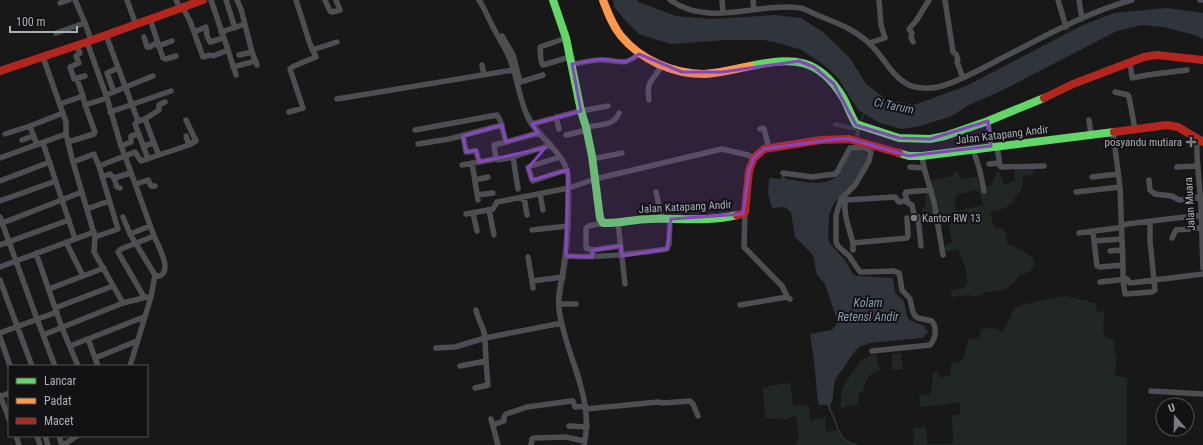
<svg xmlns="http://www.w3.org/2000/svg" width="1203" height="445" font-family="'Roboto Condensed',sans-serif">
<rect width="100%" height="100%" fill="#181818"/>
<path fill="#212722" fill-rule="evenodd" d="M1033 169 1035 170 1032 175 1023 177 1022 189 1014 198 1013 202 1010 205 1003 209 990 212 993 224 996 229 1002 228 1005 231 1007 243C1015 248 1041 256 1033 268 1029 273 1025 274 1019 275 1013 289 1002 291 988 292 984 293 980 296 976 296 970 297 976 296 970 295 964 295 957 297 951 297V290C955 289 960 289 964 287 973 281 961 257 958 249L945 252V245L952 243 949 226 947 225 940 224 937 213 924 217 922 214V208L926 205 925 193 933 191 930 180 953 176 954 171H959V177L966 179 977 176 980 188 993 184V179L996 177V172H999L1003 183 1007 184 1015 179 1014 170ZM976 190 980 194 983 205 957 211 955 205 956 195Z
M1065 296 1096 303 1097 312 1104 311 1103 331 1106 338 1115 339 1114 348 1117 358 1115 376 1127 378V445H913L914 439 913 428 926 427 927 444H948L953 443 952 416 960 414V403L920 407 919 396 931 394 933 372 938 371 939 378 951 375V364L960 362 964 357 968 340 979 338 981 329 995 328 1003 332 1015 307 1051 298Z
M901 353 903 369 892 370V354Z
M876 354 880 371C869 373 865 380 863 391L859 394 858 403 855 406 848 405 841 409V392L847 380 861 360 870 355Z
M790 383 793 406 809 405 810 421H814V419L825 417 826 432 837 430 843 440 854 445H796L799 438 797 423 795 416 786 419 765 418 763 388 770 386Z"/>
<path fill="#2f353b" d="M613 0H637L638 2 676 16 712 19 775 15 801 18 823 32 850 58 866 84 886 99 914 105 966 86 1083 25 1114 13 1167 8 1203 13V39L1195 35 1163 27 1142 25 1117 31 1003 90 967 106 952 116 920 126 902 129 880 123 858 110 838 78 825 66 802 50 782 44 764 40H726L670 44 639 34 624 19 614 7Z
M834 122 861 128 859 137 855 136 856 131 833 126Z
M853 150H860L867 153V159L852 184 834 203 829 215 828 237 830 244 845 260 853 274 856 276 893 278 895 293 904 301 906 313 909 320 925 326V329L928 330 927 335 924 334V337L922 338 870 343 861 346 855 351 835 380 832 402 830 404 831 410 829 411 828 405H820L818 404 814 360 810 334 832 330 836 325 837 320 825 284 817 275 813 255 795 237 791 212 784 207 774 208H772L768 193 769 179 771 178 781 179V176H785V179C799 180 825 189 836 176 842 170 846 160 851 152Z"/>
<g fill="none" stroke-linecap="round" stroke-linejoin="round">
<path stroke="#2f353b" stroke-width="1.5" d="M527 110 534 122
M860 123 864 114
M536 125 552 143
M569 248 570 231 571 194
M561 301 568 258
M576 363 582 380
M830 410C840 427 835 439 856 445
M588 413 589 427"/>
<path stroke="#4d4e51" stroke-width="5.5" d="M75 0 85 23 91 40
M127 0 136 25
M176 0 180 8
M211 0 228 50
M226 0 235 28
M237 0 241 9 252 52 239 55
M325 0 330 11 332 12 340 10 336 0
M479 0C485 9 488 18 493 27 499 39 507 50 511 62 518 81 520 102 529 120 540 140 565 152 568 176 569 183 568 191 568 198 568 220 567 242 564 264 562 279 557 294 559 309 565 356 595 396 584 445
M670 0C710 28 756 2 800 8 806 9 812 13 817 15 837 23 857 30 872 46 885 59 892 77 909 85 918 89 932 89 942 86 965 79 986 66 1008 55 1047 35 1090 11 1132 0
M722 0 723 13
M753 0 754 10
M945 0 953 52 956 54 958 60 957 62 963 78
M1058 0 1066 27
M1079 0 1082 19
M1200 0H1203
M60 3 69 0
M183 8 190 21 203 57 210 55 213 56 228 50 236 75
M150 19 163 58 166 59 176 56
M194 32 206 27 207 36 210 42 223 38
M221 32 245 24
M56 33 85 23
M106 35 138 121 135 124 148 159
M502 36 513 55 520 82
M144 37 147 47H150L157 42
M566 38 540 47 541 61 543 65 570 57
M87 42 107 98 121 146
M913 42 911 37 912 33 909 29 916 21 929 0
M869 43 885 38 881 25 879 0
M76 45 80 53 76 56 79 63 70 67 74 79 85 76
M158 46 172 41
M312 50 337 42
M252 52 257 65
M43 57 66 122V134L73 162 95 237 94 252 123 303
M1130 62 1132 78 1147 75 1187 70
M572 64C581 63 591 60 600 60 619 59 622 68 639 54
M482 65 484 75
M233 67 256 61
M77 79 83 96
M517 83 543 75
M114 92 107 73 118 68
M1115 92 1128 95 1129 97 1135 129
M106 95 153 76
M337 99 513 70
M649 100C646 78 653 83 661 66
M60 104 83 96 85 105 107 98
M110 112 171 91
M289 112 303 108 290 69 294 66 316 57 310 44 296 0
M556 117 559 129
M145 119 154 143
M186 120 196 141 189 145
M1089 120 1091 135
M138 121 145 119 159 110V105L165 102
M988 121 991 146
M532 124 576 112 608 106
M30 126 37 145
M586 127C597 125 615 126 619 113
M760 129 763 128 764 129 769 148
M415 130 497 115 500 120 506 142 538 133
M1113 132 1120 187 1123 265
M5 134 30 126 63 113
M566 135 587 130
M463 136 466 152 476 151 479 162
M1197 139V156L1201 207 1203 268
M22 140 33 136
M68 142 94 134 95 132 85 105
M506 142 494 145 496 159 498 160 513 157 551 145
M43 143 75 239
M418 144 449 139 502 125
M143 146 154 143 159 155 189 145 186 136
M997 146 1000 166 1001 167 1044 166
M973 149 980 171 984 191
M513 157 518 189
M560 157 528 167 532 180 533 181 566 170
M0 158 66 134
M592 159 622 153
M73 162 94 154 99 166 118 229 95 237
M472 163 478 200
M989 164 999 163
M462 165 496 159
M99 166 125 156 121 146 131 142V136L139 134
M910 167 924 168 922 156
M1177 167 1198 166
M924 168 934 202 943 255
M783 173 812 177 835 174 837 172 850 148C858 147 865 146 871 152L869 161 855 185 841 199 836 215V242L838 246 849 256 860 272 894 271 899 273 900 277 902 290 910 299 913 312 915 316 918 318 932 321C937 328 936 338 930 345L872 351
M102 177 110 174 114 178 131 173
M1092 177 1118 174
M114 178 117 187 120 188
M475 180 488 177
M1149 180 1150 190 1155 194 1172 196 1179 200 1200 197
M0 181 50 162
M136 184 148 180 151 186H155
M656 192 662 219
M1076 192 1120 187
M540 194 543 210
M477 195 493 193
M524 197 527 215
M0 201 56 181
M87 209 109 201
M489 210 494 235
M745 212 744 247 782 286 788 298 790 299
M473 213 477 231
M466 214 493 209 497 202 569 188 595 179 722 149 748 155 754 158
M0 217 37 319 55 366
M123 217 130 234 155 275 151 297 130 366
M618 223 625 284
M0 224 82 192
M532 230 568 226
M1093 232 1097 266 1100 267 1123 265V280L1125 294 1152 292 1155 290 1150 241V222
M1079 233 1117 228 1127 224 1201 215
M130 234 150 226
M154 236C158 246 176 275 155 277
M1172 238 1176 230 1202 228
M1094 241 1122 239
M66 242 83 276
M853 243C850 231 842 211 846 200L895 197 899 202 906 201
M0 245 69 220
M921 246 918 217 914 215 912 205 908 203 905 194 906 192 931 190
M593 250 621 246
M853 250V243L907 238 908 236 907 218
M1110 251 1123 250
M36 253 62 328 78 366
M566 256C602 258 631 254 667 249L669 244 670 219
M528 257 532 281 563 277
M592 257 593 250 586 248V228L589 226 603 223
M0 267 94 232
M0 280 32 366
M532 281 533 288
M1100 282 1127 279 1130 283 1203 274
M49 289 104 268
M144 297 118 252 121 249 154 236 125 156 135 152 141 161 159 155
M559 304H576
M740 305 787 297
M55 308 113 286
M0 333 57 312
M43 335 123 303 147 297
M0 337 10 366
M88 339 98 366
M70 346 144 317
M436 348 455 347 485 338C484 327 478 320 476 310
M95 358 137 341
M460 366 486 361
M475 388 488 385 486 361 485 338 562 323
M1151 391 1203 394
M0 395 9 419
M0 397 9 393
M586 409 658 402 663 403 690 401 693 404 698 416
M491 419 498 445
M493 425 504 421V417L506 414 527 407 571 401H573L575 407 586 406
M569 426 587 427
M16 436 19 445
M37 436 40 445
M45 436 48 445
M59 436 62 445
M63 445 77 436
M531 445 532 439 534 438 566 437 584 441"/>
<path stroke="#63d668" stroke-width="8" d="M553 0 566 38 581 111 586 127 592 156 600 218 603 223C619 224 634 219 650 219 679 218 708 222 737 215
M750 66C793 57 819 57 844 99 848 107 851 116 856 124L899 138 930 139 945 136 988 121 1044 98
M899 153 909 156H922L1114 132"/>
<path stroke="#ff974d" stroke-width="8" d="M603 0C608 13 612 25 621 36 641 60 673 74 704 74 720 73 735 69 750 66"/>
<path stroke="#b3261e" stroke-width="8" d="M0 71 87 42 203 0
M1044 98 1073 84 1144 57 1157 55 1203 60
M1114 132 1167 125 1178 127 1203 142
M737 215 743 214 745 212 749 171 754 158 764 149 821 140 849 139 899 153"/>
</g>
<path fill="#8546bd" fill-opacity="0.2" stroke="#8546bd" stroke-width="3" stroke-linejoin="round" d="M639 54 682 72H722L799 61 814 67 834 84 856 125 899 138 930 139 988 121 991 146 909 156 849 139H838L764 149 754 158 749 171 743 214 671 219 667 249 622 256 621 246 593 250 592 257 566 256 568 170 532 180 528 168 545 148 479 162 476 150 466 152 463 136 502 125 506 142 538 133 532 124 581 111 572 64 601 59 626 62Z"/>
<g fill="#787a7f" stroke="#121214" stroke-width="1.5">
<path d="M1189 136h4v4h4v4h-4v4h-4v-4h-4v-4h4z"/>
<circle cx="914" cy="218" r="4"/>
</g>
<g text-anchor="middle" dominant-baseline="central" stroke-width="4" stroke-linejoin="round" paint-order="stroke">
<g font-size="11" fill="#abafb7" stroke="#121214">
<text transform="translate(1002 135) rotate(-7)">Jalan Katapang Andir</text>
<text transform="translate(1190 204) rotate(-93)">Jalan Muara</text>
<text transform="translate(685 207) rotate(-3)">Jalan Katapang Andir</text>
</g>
<g font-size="11" fill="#abafb7" stroke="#121214" text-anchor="end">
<text x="1182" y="142">posyandu mutiara</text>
<text x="922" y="218" text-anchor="start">Kantor RW 13</text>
</g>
<g font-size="12" font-style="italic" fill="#859caf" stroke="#121214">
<text transform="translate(894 106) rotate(11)">Ci Tarum</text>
<text x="868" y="303">Kolam<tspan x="868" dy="14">Retensi Andir</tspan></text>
</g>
</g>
<rect x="8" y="365" width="140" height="72" fill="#121214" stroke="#4f5155"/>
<rect x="16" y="378" width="20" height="6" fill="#63d668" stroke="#4f5155"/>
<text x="44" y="385" font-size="12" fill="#abafb7">Lancar</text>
<rect x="16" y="398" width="20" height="6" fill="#ff974d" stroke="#4f5155"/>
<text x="44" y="405" font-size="12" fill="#abafb7">Padat</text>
<rect x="16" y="418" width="20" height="6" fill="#b3261e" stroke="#4f5155"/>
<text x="44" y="425" font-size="12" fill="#abafb7">Macet</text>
<g transform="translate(1175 417) rotate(340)"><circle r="19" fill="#121214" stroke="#4f5155"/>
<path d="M0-3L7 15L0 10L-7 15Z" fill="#787a7f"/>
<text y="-6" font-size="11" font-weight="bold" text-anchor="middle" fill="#abafb7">U</text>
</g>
<path d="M10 26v6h67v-6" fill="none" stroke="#abafb7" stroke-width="2"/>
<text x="16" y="26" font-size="12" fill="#abafb7" stroke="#121214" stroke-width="3" paint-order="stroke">100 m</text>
</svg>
